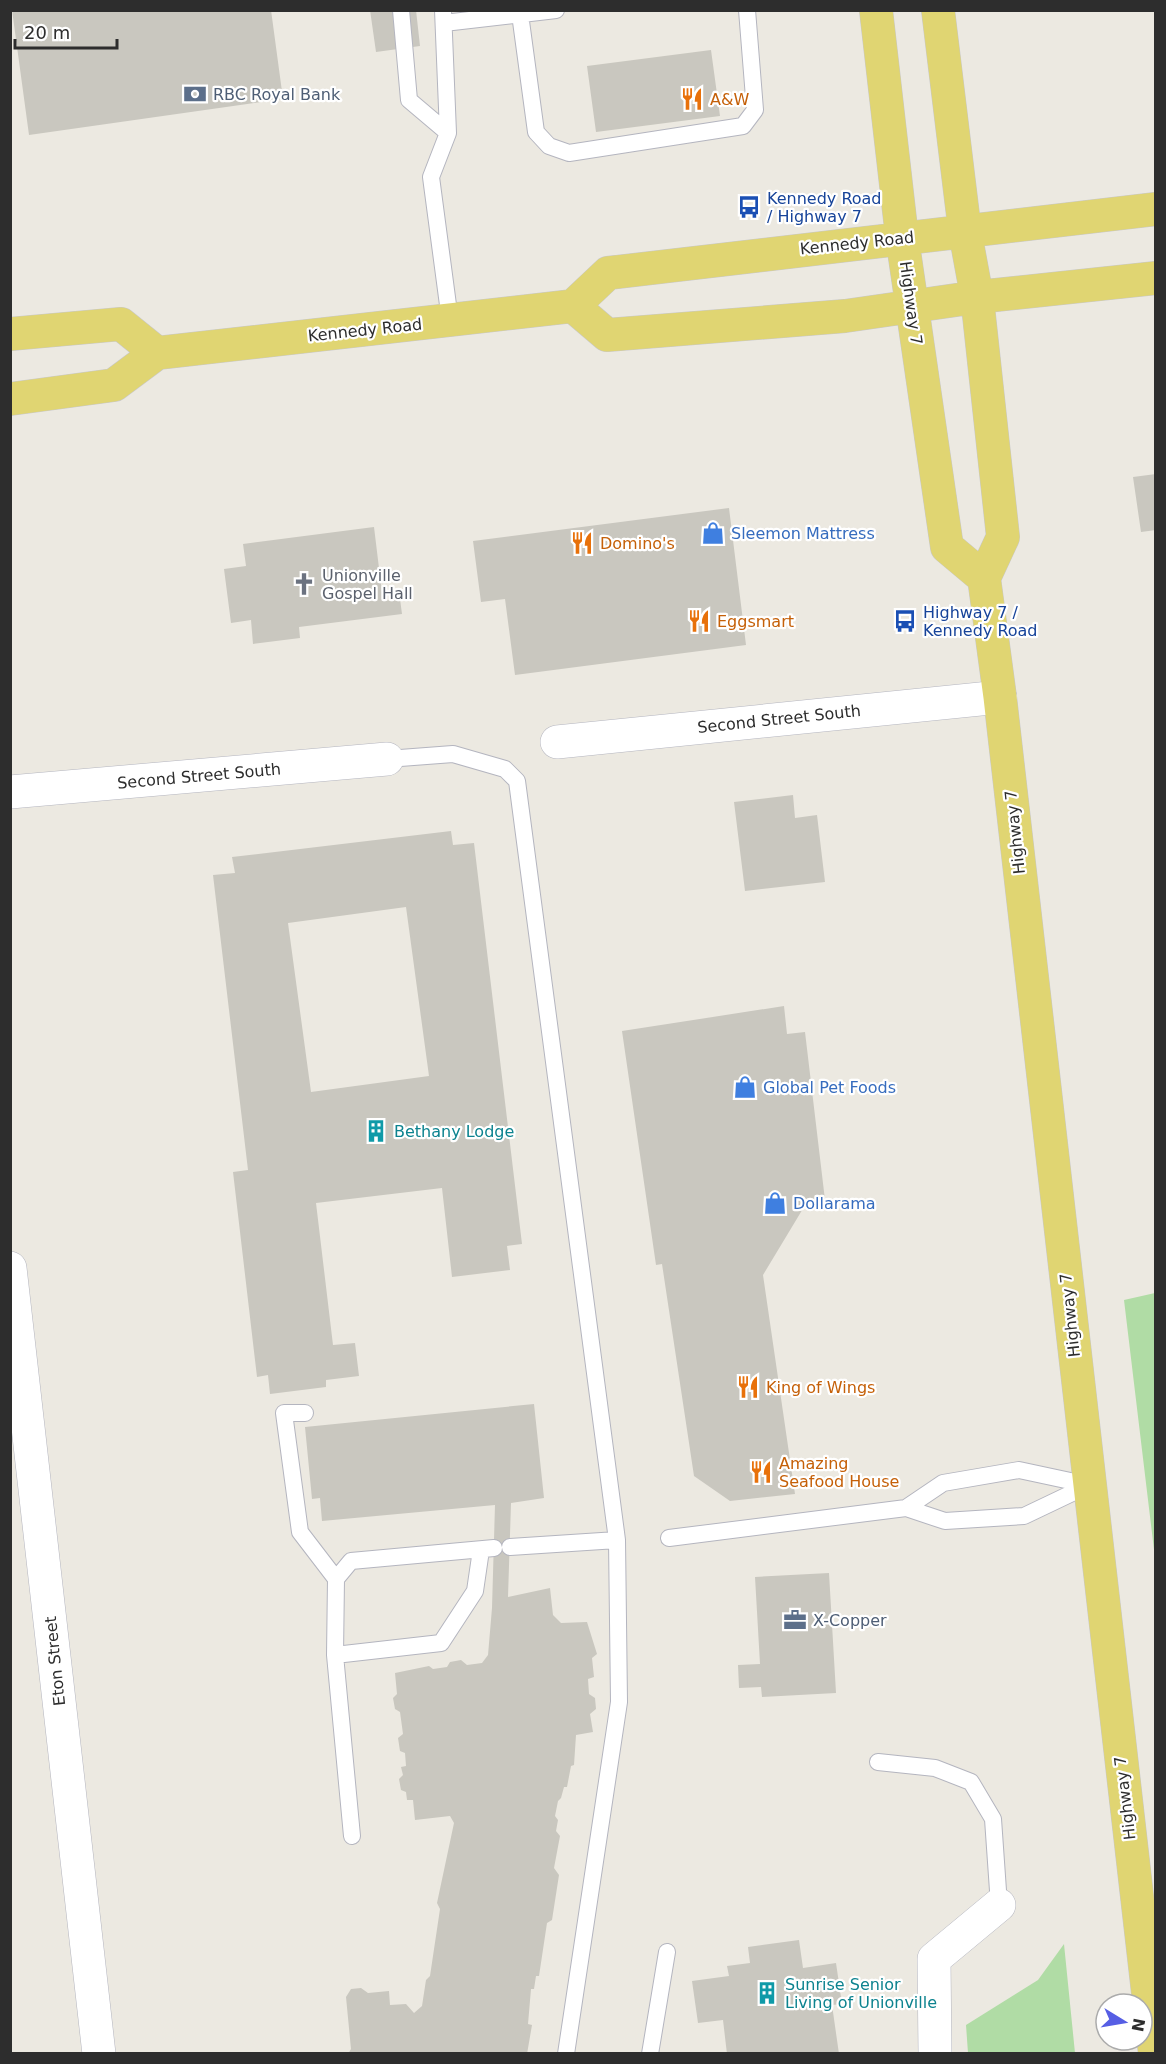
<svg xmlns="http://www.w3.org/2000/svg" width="1166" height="2064" font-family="'DejaVu Sans',sans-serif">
<rect width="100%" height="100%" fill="#ece9e1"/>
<path fill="#b0dca5" d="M1155 1293H1156L1155 1558 1124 1300Z
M1064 1944 1075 2053H968L966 2025 1038 1980Z"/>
<path fill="#c9c7bf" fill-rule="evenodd" d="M12 10H271L283 99 29 135Z
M370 10H416L420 46 376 52Z
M711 50 720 116 596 132 587 66Z
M1156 474V530L1141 532 1133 477Z
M729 508 746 645 515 675 505 599 481 602 473 541Z
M374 527 383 601 400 599 402 614 299 627 300 638 253 644 251 620 231 623 224 569 246 566 243 544Z
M793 795 795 818 817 815 825 882 745 891 734 802Z
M451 831 453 845 474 843 522 1244 507 1246 510 1270 452 1277 442 1188 316 1203 333 1345 355 1343 359 1376 326 1380V1387L270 1394 268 1375 257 1377 233 1172 248 1170 213 875 235 873 232 857ZM406 907 429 1076 311 1092 288 923Z
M784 1006 787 1034 805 1032 825 1200 807 1202 763 1275 795 1494 730 1501 694 1476 662 1264 656 1265 622 1031Z
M534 1404 544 1498 511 1503 508 1597 550 1588 553 1615 561 1623 587 1622 597 1654 592 1658 594 1677 588 1679 589 1694 595 1698 596 1709 590 1714 593 1732 576 1735 574 1765 571 1766 567 1787H564L561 1798 558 1801 555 1816 558 1820 556 1831 560 1836 554 1868 559 1875 552 1920 547 1923 539 1976H536L534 1989H531L528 2024 532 2025 527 2054H348L351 2049 346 1997 351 1989 361 1988 368 1993 389 1991 390 2005 406 2004 414 2013 422 2006 426 1980 430 1976 440 1909 437 1903 454 1823 450 1816 415 1820 413 1800H407L406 1792 401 1790 399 1779 403 1775 401 1767 406 1766 405 1753 400 1751 398 1738 403 1734 400 1712 395 1709 393 1698 397 1694 395 1673 429 1666 433 1669 447 1667 450 1662 461 1660 467 1665 482 1663 488 1655 492 1608 495 1505 322 1521 320 1498 312 1499 305 1427Z
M829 1573 836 1693 762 1697 761 1687 739 1688 738 1665 760 1664 755 1577Z
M799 1940 803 1968 836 1963 842 2004 832 2005 839 2054H727L723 2020 698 2023 692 1981 729 1976 727 1966 750 1963 748 1947Z"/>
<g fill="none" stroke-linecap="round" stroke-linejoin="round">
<g stroke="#b4b5bf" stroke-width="18">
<path id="lane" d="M401 10 409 100 448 133
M443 10 448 133 431 177 450 320
M520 14 536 132 549 146 569 153 743 126 755 110 747 10
M444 23 556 10
M387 759 453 754 505 769 517 781 617 1540 619 1702 566 2054
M305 1413H284L300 1532 336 1579
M906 1508 943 1483 1019 1470 1089 1485
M669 1538 906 1508 945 1521 1024 1516 1089 1485
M510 1547 617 1540
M481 1550 475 1591 441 1643 335 1655 336 1579 351 1561 494 1548
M335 1655 352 1836
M878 1762 935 1768 971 1782 993 1819 999 1905
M650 2054 667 1952"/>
</g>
<g stroke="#b4b5bf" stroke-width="34">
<path id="street" d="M557 742 1000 697
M10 792 387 759
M10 1268 99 2054
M935 2054 934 1959 999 1905"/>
</g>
<g stroke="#c8c8c8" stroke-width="34">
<path id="primary" d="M876 10 902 237 947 547 984 578
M938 10 965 232 977 297 1003 537 984 578 1000 697 1155 2054
M573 306 607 335 845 316 977 297 1156 278
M10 334 121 324 157 353
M10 399 114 385 157 353 573 306 608 273 1156 209"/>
</g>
<use href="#lane" stroke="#fff" stroke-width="16"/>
<use href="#street" stroke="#fff" stroke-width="33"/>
<use href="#primary" stroke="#e0d572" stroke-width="33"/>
</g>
<defs>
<g id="bank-bare" transform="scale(1.8)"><path d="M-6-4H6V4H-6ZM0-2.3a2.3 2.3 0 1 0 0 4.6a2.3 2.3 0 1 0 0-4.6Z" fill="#5c6f8a" stroke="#fff" stroke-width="2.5" paint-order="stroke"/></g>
<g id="restaurant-bare" transform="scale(1.8)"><path d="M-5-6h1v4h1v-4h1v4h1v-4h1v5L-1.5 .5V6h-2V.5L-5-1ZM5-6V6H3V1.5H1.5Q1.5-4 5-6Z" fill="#e8710a" stroke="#fff" stroke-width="2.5" paint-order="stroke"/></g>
<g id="bus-bare" transform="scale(1.8)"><path d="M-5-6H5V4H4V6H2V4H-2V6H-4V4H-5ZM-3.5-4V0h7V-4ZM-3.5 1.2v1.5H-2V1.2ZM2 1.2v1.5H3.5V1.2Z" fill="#1a4fb4" stroke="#fff" stroke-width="2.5" paint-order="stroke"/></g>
<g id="shop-bare" transform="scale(1.8)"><path d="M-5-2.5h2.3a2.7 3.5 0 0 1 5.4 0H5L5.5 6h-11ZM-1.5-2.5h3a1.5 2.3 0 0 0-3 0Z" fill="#3f7fe0" stroke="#fff" stroke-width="2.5" paint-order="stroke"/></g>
<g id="church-bare" transform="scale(1.8)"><path d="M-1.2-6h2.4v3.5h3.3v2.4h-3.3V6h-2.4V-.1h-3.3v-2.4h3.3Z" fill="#6b7280" stroke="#fff" stroke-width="2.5" paint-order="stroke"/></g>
<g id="building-bare" transform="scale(1.8)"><path d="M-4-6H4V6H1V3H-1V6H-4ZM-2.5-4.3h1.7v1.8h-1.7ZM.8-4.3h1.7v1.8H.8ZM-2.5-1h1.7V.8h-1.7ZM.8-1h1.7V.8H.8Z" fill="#0f9aa8" stroke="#fff" stroke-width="2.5" paint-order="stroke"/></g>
<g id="office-bare" transform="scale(1.8)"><path d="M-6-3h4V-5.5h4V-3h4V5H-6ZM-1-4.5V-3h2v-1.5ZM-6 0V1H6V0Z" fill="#5c6f8a" stroke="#fff" stroke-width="2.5" paint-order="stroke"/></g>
</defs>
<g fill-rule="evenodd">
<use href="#bank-bare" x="195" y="94"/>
<use href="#restaurant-bare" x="692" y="99"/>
<use href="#bus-bare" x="749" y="207"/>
<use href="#shop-bare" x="713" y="533"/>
<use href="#restaurant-bare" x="582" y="543"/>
<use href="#church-bare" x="304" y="584"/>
<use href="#restaurant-bare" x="699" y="621"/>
<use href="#bus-bare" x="905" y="621"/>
<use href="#shop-bare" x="745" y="1087"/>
<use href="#building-bare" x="376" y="1131"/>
<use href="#shop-bare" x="775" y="1203"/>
<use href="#restaurant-bare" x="748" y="1387"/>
<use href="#restaurant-bare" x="761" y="1472"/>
<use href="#office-bare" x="795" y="1620"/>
<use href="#building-bare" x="767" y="1993"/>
</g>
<g text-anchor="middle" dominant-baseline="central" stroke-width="4.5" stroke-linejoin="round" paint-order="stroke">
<g font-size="16" fill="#4e5e75" stroke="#fff" text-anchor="start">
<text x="213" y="94">RBC Royal Bank</text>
<text x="813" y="1620">X-Copper</text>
</g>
<g font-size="16" fill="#c56008" stroke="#fff" text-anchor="start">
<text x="710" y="99">A&amp;W</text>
<text x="600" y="543">Domino's</text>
<text x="717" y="621">Eggsmart</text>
<text x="766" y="1387">King of Wings</text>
<text x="779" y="1463">Amazing<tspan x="779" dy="18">Seafood House</tspan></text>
</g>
<g font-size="16" fill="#164399" stroke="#fff" text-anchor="start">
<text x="767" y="198">Kennedy Road<tspan x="767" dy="18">/ Highway 7</tspan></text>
<text x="923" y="612">Highway 7 /<tspan x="923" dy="18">Kennedy Road</tspan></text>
</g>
<g font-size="16" fill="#2d2d2d" stroke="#fff">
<text transform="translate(857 243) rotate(-6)">Kennedy Road</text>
<text transform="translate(911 303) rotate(82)">Highway 7</text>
<text transform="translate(365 330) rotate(-6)">Kennedy Road</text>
<text transform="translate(779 719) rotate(-6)">Second Street South</text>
<text transform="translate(199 776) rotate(-5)">Second Street South</text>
<text transform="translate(1015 832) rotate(-96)">Highway 7</text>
<text transform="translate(1070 1315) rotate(-96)">Highway 7</text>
<text transform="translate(55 1661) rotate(-96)">Eton Street</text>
<text transform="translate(1125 1798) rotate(-97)">Highway 7</text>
</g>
<g font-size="16" fill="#366cbe" stroke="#fff" text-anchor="start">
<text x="731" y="533">Sleemon Mattress</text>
<text x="763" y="1087">Global Pet Foods</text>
<text x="793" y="1203">Dollarama</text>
</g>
<g font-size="16" fill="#5b616d" stroke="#fff" text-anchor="start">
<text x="322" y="575">Unionville<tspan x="322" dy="18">Gospel Hall</tspan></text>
</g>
<g font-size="16" fill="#0d838f" stroke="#fff" text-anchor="start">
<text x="394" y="1131">Bethany Lodge</text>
<text x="785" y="1984">Sunrise Senior<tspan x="785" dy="18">Living of Unionville</tspan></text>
</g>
</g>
<rect width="1166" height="2064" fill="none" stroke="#2d2d2d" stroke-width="24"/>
<g transform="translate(1124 2022) rotate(101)"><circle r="28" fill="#ffffff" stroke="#ababab" stroke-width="1.5"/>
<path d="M0-4.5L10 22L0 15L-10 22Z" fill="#565ee4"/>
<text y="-9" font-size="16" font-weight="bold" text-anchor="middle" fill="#2d2d2d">N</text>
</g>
<path d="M15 39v9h102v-9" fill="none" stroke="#2d2d2d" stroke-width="3"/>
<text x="24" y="39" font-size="18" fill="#2d2d2d" stroke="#ffffff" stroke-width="4.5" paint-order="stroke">20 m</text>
</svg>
